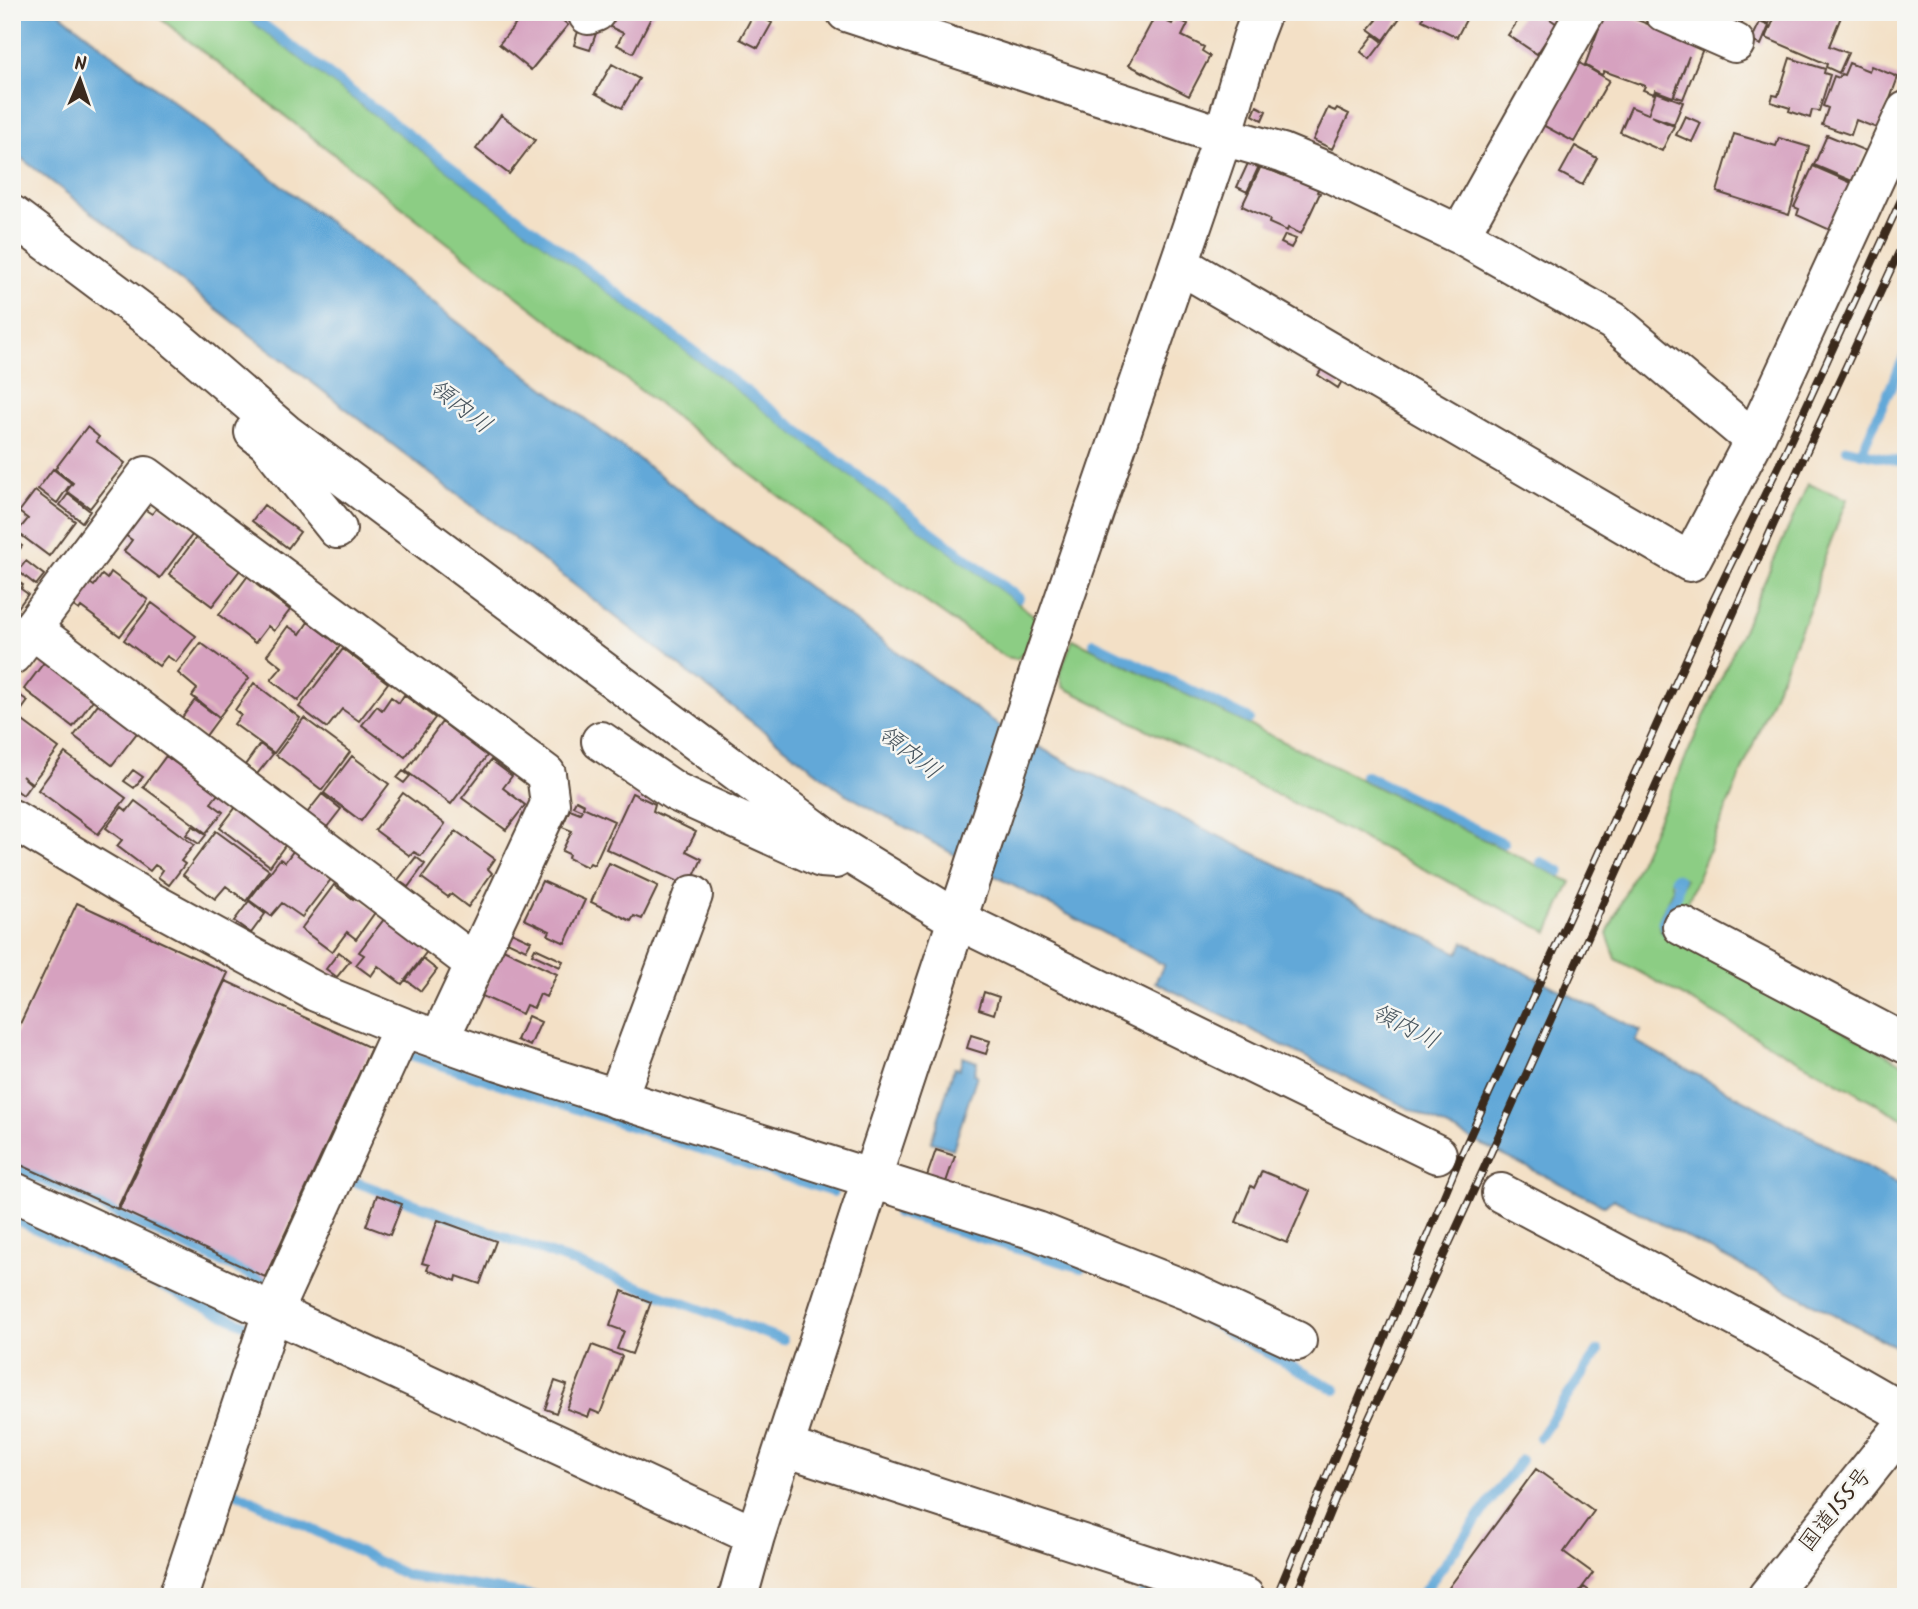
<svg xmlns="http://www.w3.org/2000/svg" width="1918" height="1609" font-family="Kalam,'Klee One',sans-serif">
<rect width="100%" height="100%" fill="#f6f6f2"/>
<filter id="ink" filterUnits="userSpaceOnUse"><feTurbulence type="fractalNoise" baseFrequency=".0143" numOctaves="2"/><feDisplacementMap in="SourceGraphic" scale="14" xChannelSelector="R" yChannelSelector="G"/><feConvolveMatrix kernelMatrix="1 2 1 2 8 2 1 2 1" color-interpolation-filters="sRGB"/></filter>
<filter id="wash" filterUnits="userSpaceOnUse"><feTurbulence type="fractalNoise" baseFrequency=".00686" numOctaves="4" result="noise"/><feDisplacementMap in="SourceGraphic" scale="28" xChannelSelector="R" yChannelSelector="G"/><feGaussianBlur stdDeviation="1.57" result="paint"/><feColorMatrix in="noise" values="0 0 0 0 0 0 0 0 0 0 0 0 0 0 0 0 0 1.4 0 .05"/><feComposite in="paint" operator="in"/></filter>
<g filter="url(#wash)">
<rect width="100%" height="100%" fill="#f3e0c6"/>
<path fill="#8ccd84" stroke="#647c51" stroke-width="2" d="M152 12H239L1036 617 1025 651 1017 659 1005 657 841 543 477 266Z
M1808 484 1847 499 1819 572 1816 593 1683 913 1668 923 1685 879 1676 874 1671 879 1673 888 1659 920 1661 931 1906 1065V1120L1616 959 1607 934Z
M1073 639 1571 882 1548 932 1063 687 1059 674Z"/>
<path fill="#62a8d8" stroke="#4e697b" stroke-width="2" d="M12 12H58L482 341 812 590 998 725 1063 760 1458 953 1464 942 1641 1031 1635 1041 1906 1188V1352L1613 1199 1605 1206 1155 982 1164 965 957 856 844 793 12 151Z
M963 1057 977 1062 974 1074 977 1075 953 1149 931 1142 954 1068 959 1069Z"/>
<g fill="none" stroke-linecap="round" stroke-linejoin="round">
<path stroke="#62a8d8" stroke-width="10" d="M247 12 1019 598
M1847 449 1906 463
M1861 453 1906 353
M1094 643 1249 719
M1365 775 1504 843
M1541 862 1560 871
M1670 933 1667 931 1663 921 1677 893 1679 880 1675 878
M401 1054V1052L833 1192
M12 1166 263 1281
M345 1178 783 1340
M897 1213 1081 1268
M12 1218 246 1325
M1196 1315 1336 1390
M1540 1437 1598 1351
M229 1489 406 1575 542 1597
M1142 1597 1153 1575
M1420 1597 1521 1460"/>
</g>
<g id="blocks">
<path fill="#d6a1bf" d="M526 12H553L568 25 531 70 499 44Z
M612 12H654L633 53 617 45 623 33 606 25Z
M1367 12H1404L1384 40 1369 29 1377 20Z
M1425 12H1470L1457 37 1422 20Z
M1524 12H1540L1557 24 1537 54 1508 35Z
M1605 12H1617L1704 46 1683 99 1674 96 1689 56 1673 97 1655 90 1654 94 1643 90 1645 86 1604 71 1602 75 1585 65Z
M1726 12H1774L1769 24 1746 14 1742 23 1725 16Z
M1777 12H1843L1829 46 1848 53 1839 73 1826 67 1827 64 1766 38Z
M754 13 772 23 758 48 740 39Z
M1155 16 1172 24 1175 18 1188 24 1182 36 1204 47 1202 51 1210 56 1189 96 1129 65Z
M581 21 598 28 590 50 574 45Z
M1760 22 1769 26 1761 45 1751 41Z
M1374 35 1383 42 1370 59 1361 52Z
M1790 58 1825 69 1824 73 1830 75 1819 111 1812 110 1810 118 1789 111 1790 108 1771 102 1773 95 1778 96Z
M1574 60 1609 80 1574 142 1539 123Z
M1849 63 1869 71 1871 66 1898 77 1879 129 1856 120 1851 135 1822 125 1828 108 1823 106 1834 76 1839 78 1841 74 1844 75Z
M612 64 639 79 622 108 595 93Z
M1656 92 1683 102 1674 124 1651 116 1674 126 1662 151 1620 132 1631 107 1648 114Z
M1257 106 1266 111 1262 120 1253 115Z
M1328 108 1335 111 1337 108 1349 114 1332 149 1313 140Z
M501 115 535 140 509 174 476 149Z
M1685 116 1701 123 1692 142 1676 135Z
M1734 134 1776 146 1779 138 1809 147 1789 215 1717 192Z
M1827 135 1866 151 1852 181 1814 165Z
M1575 146 1597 158 1582 185 1560 173Z
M1249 161 1259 166 1247 192 1237 187Z
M1261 166 1282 175 1285 171 1319 187 1317 192 1320 193 1301 234 1288 228 1287 231 1269 223 1270 219 1242 206Z
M1813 166 1854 184 1836 225 1832 224 1830 230 1797 215 1799 209 1794 207Z
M1285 235 1296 239 1291 248 1281 243Z
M1323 367 1343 379 1338 388 1318 375Z
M87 427 99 437 96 441 125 463 90 508 67 491 73 483 55 469Z
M53 469 71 483 57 503 38 489Z
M35 491 75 521 49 556 17 532 28 519 19 512Z
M68 494 90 511 82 522 60 505Z
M159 505 195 531 160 578 124 551 132 540 125 535 144 509 152 514Z
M264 505 300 532 288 548 252 521Z
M198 535 206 545 240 570 212 606 169 574Z
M12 539 22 546 12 560Z
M26 561 44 575 36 585 18 571Z
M111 572 148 600 120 636 81 607 79 610 68 602 85 580 94 586 102 575 107 579Z
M250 573 259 581 257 585 290 610 274 631 268 626 255 643 219 615Z
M12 577 23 585 21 589 28 594 14 613 12 611Z
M152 603 196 636 176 662 167 656 159 666 124 640Z
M308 622 340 646 298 701 271 680 282 667 267 655 288 626 300 634Z
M201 643 249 678 219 717 192 696 197 689 178 673Z
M343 649 388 683 359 721 342 709 327 728 299 707Z
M46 660 95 697 73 727 24 689Z
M254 683 300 718 274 753 234 724 241 715 235 710Z
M12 690 28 701 20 712 12 706Z
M404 695 435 718 405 757 362 725 377 706 382 710 391 697 399 703Z
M101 700 140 729 112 765 74 736Z
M195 700 219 718 205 737 181 719Z
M12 713 59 748 32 783 22 776 31 784 23 795 12 787Z
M304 718 350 752 322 790 276 755Z
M442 722 487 756 451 804 406 771Z
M260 744 273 754 257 774 245 765Z
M65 753 126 798 98 834 38 790Z
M166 756 218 794 211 803 223 812 206 833 143 787Z
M352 756 389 784 361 821 324 793Z
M491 760 512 776 503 788 525 805 506 830 462 798Z
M133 770 143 777 134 788 124 781Z
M403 771 410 776 404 783 397 778Z
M403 793 445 824 421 856 414 852 410 856 375 830Z
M632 793 655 804 653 811 696 832 686 851 702 859 689 887 606 849Z
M322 794 341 809 327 827 307 813Z
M576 800 584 804 583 807 614 821 594 865 590 863 587 867 568 858 569 854 562 851 572 831 562 827 570 809 580 813 582 810 573 806Z
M135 801 194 845 181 861 185 864 169 885 158 877 163 870 155 865 150 871 117 846 122 840 106 828 122 807 127 811Z
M236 807 286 844 270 866 220 828Z
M193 826 206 835 199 844 186 835Z
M216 831 269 870 246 901 226 886 215 899 183 875Z
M456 831 495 859 488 869 492 873 468 907 451 894 448 897 422 878Z
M294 850 332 878 302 917 282 903 271 916 249 900 280 859 285 862Z
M416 857 425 864 408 887 398 880Z
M609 863 658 886 642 919 634 916 631 921 591 902Z
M542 881 585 900 565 943 548 935 550 931 524 919Z
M334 885 353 899 355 895 376 911 356 939 347 932 332 952 301 929Z
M249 901 265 914 251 933 234 921Z
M77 903 228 973 117 1209 12 1161V1041Z
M385 918 428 950 402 984 378 966 371 976 356 965 364 955 359 952Z
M509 931 531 941 526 950 505 940Z
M535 948 563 961 560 967 532 954Z
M503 949 557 974 546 997 540 994 534 1008 526 1005 522 1014 482 996Z
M339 952 350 961 337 977 326 969Z
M423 959 437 970 421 991 406 980Z
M226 981 371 1048 265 1277 119 1209Z
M984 992 999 997 994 1014 979 1009Z
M528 1016 541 1022 530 1046 517 1040Z
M971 1035 990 1041 986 1054 967 1048Z
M936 1150 955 1156 946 1182 927 1176Z
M1262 1171 1310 1191 1287 1243 1236 1222 1251 1186 1254 1188Z
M377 1195 402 1204 390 1235 366 1226Z
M438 1220 496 1241 480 1284 457 1276 456 1281 427 1270 429 1265 422 1263Z
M622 1291 651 1302 632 1354 617 1349 624 1331 610 1326Z
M592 1345 622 1356 600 1414 591 1410 588 1417 567 1409Z
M555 1381 567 1385 556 1413 545 1409Z
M1536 1469 1594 1511 1564 1552 1593 1573 1575 1597H1442Z
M1584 1587 1598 1597H1576Z"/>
</g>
</g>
<g filter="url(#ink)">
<use href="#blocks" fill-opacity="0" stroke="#574537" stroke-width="2"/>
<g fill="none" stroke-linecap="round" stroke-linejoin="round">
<g stroke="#574537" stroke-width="42">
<path id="minor" d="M846 12 1223 136 1282 153 1328 172 1460 235 1613 321 1754 440
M1664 12 1735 43
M588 15 596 12
M12 215 168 332 285 433 834 844 958 920 1437 1154
M1460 235 1585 12
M1179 264 1690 562 1754 440 1906 111
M254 432 267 442 337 529
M32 629 475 964
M12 655 146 476 546 774 550 804 439 1040
M601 741 676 792 821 858 835 859
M12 819 151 902 316 992 403 1027 499 1061 1037 1231 1186 1290 1297 1341
M1682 926 1906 1044
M617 1099 693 895
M12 1191 755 1536
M1501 1193 1758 1329 1906 1414
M785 1447 1245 1597
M178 1597 272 1313 403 1027
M738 1597 755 1536 871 1180 1035 684 1223 136 1252 38 1262 12"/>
</g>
<g stroke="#574537" stroke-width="42">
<path id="highway" d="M1767 1597 1906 1423"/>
</g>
<use href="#minor" stroke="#fff" stroke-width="38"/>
<use href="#highway" stroke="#fff" stroke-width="38"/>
<g stroke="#3b2a1e" stroke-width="8">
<path id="rail" d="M1276 1597 1459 1160 1710 607 1782 459 1906 189
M1295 1597 1364 1429 1484 1168 1798 470 1906 237"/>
</g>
<use href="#rail" stroke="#f6f6f2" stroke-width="5" stroke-dasharray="16" stroke-linecap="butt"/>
</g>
</g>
<g text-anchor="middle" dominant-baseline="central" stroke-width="5" stroke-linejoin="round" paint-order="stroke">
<g font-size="23" fill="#3b2a1e" stroke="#f6f6f2">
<text transform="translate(1836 1510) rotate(-51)">国道155号</text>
</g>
<g font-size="24" font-style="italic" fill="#49565f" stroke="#f6f6f2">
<text transform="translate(460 407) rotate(38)">領内川</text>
<text transform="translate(909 753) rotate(38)">領内川</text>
<text transform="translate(1405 1027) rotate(27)">領内川</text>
</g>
</g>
<rect width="1918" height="1609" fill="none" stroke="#f6f6f2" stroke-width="42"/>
<g transform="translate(80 80) rotate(2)" stroke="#f6f6f2" stroke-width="5" paint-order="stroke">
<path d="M0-5L12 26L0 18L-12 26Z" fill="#3b2a1e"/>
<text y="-10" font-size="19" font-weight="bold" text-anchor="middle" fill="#3b2a1e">N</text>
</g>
</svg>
